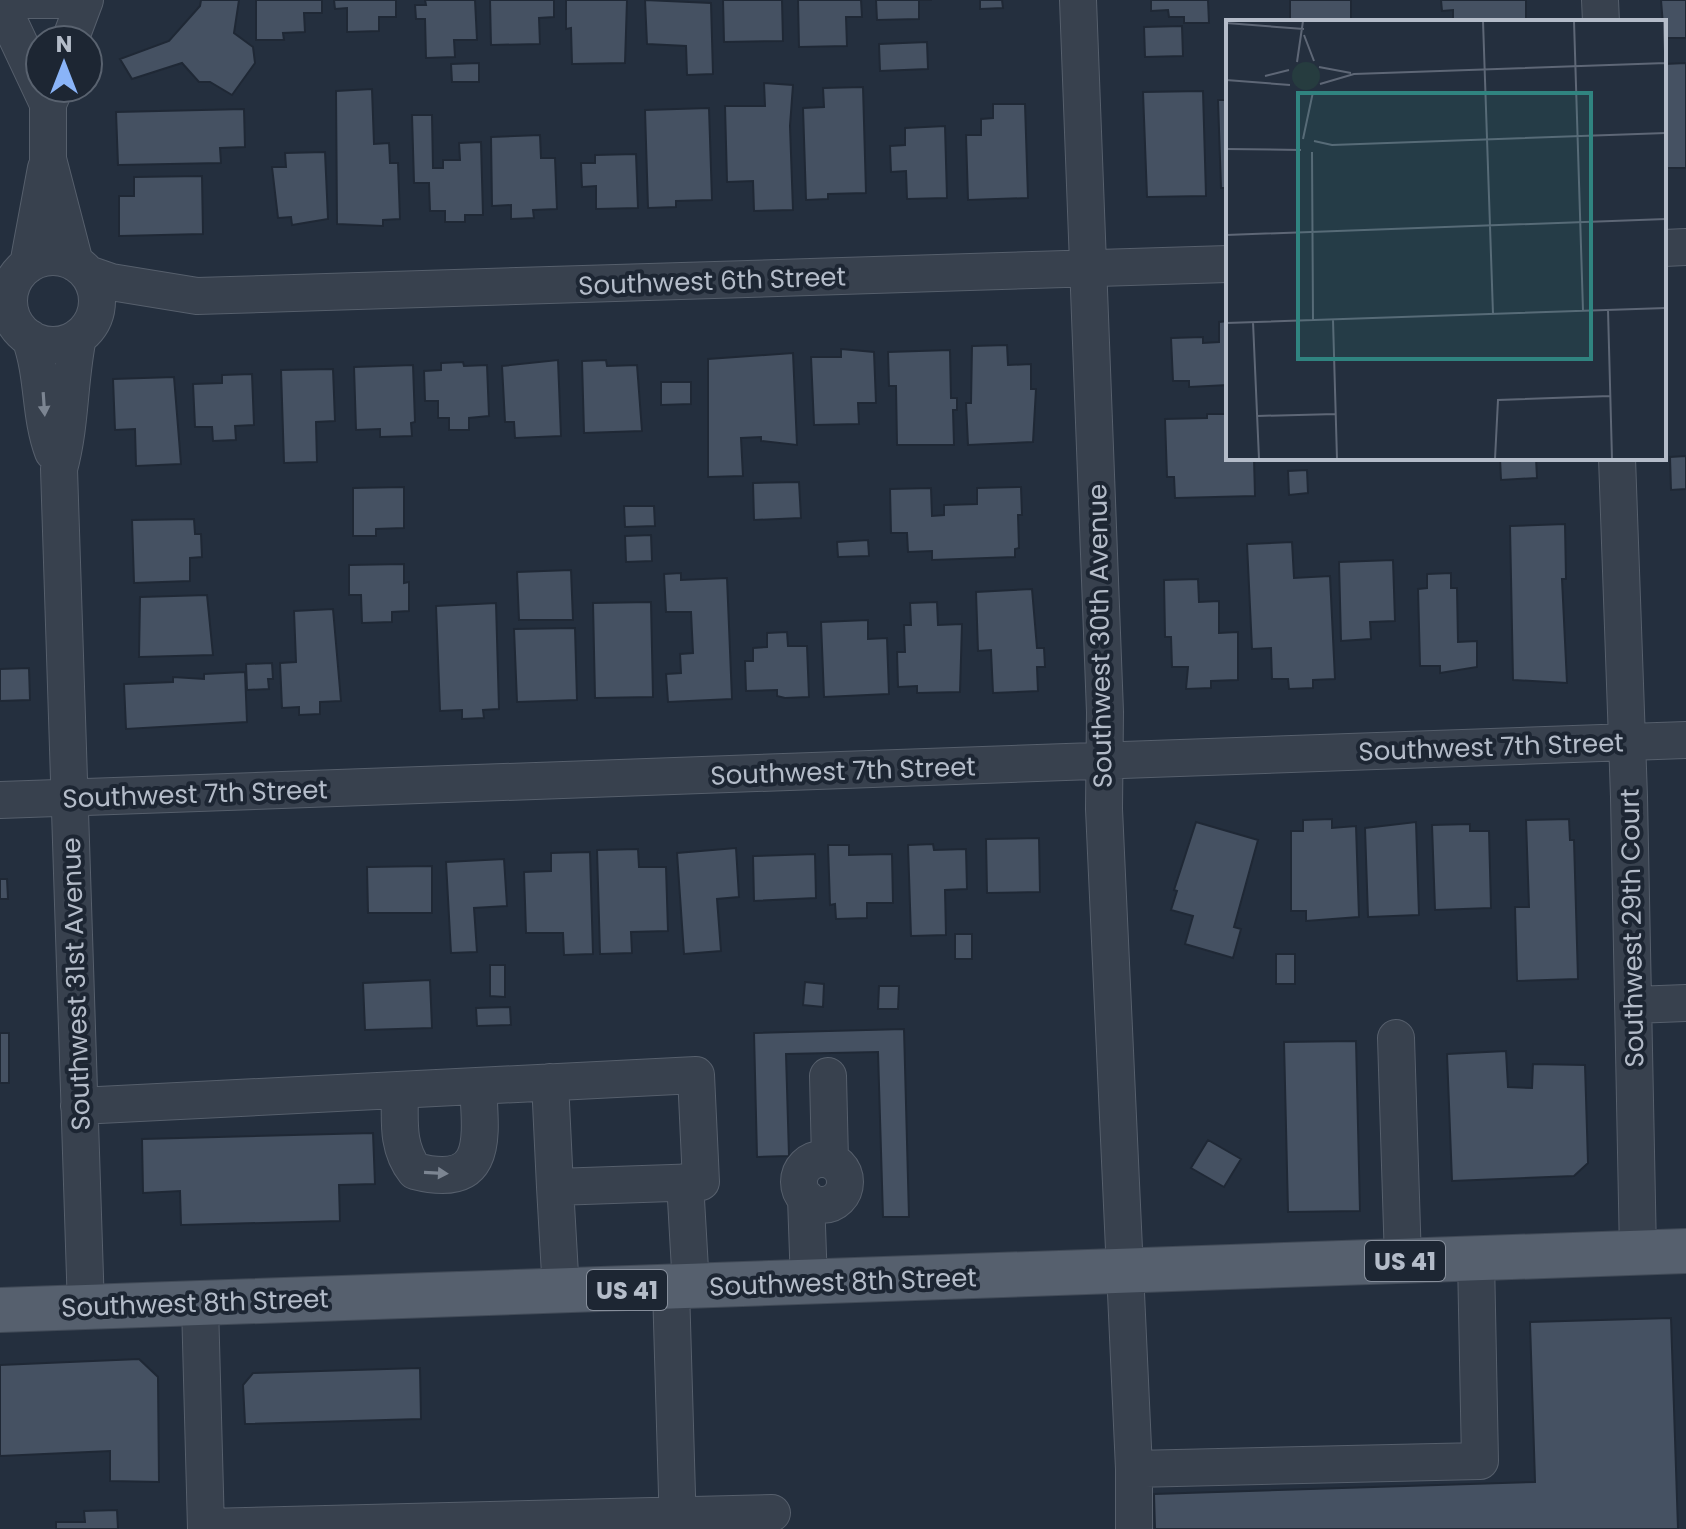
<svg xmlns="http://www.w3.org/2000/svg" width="1686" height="1529" font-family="Poppins,sans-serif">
<rect width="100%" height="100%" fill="#242f3e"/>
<path fill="#455162" stroke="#1f2835" stroke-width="2" d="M201 0H239L234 33 253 47 255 63 232 95 210 82H199L182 63 132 79 120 59 169 41 200 6Z
M256 0H322V13H304L305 32 283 33 284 40H256Z
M334 0H396V17H379V31L347 32V8L335 9Z
M425 0H475L477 40H454L455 57 426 58 425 19H416L415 5H426Z
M490 0H554V17L539 18 540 44 491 45Z
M566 0H627L625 63 572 64 571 28 566 29Z
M645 0 711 3 713 74 687 75 686 46 647 44Z
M723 0H782L783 41 724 42Z
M798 0H861L862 17H846L847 46 799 47Z
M876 0H932H919V19L877 20Z
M980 0H1002L1003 8 980 9Z
M1151 0H1208L1209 23H1184V17H1169L1168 10 1151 11Z
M1290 0H1351V22H1290Z
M1441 0H1526V22H1453V10L1442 11Z
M1661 0H1686V38H1664Z
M1182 26 1183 56 1145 57 1144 27Z
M927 42 928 69 880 71 879 44Z
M479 63V82H452L451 64Z
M1686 63V168H1667L1664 64Z
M764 83 793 85 790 126 793 210 754 211 753 181 727 182 725 106H765Z
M863 87 866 193 828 194V199L806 200 803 108 824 107 823 88Z
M1225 88H1228V188H1221L1218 100H1225Z
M372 89 374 144 389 143 390 163H398L400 219 383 220V226L337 224 336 91Z
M1203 91 1206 196 1147 197 1143 92Z
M993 104H1025L1028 198 968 200 966 135H981V119L993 118Z
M709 108 712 200 676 201V207L648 208 645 110Z
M244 109 245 147 220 148 221 163 118 165 116 112Z
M412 115H432L433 168H443V160H460L459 143 481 142 483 215H465V222H445V211H430L429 183H414Z
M945 126 947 198 907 199 906 171 891 172 890 146 905 145V128Z
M540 135 541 158H555L557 209 533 210 534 218 511 219V205L492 206 491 137Z
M325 152 328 219 292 225 291 217 278 218 272 167H286L285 153Z
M636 154 638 208 596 209V186L582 187 581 163H595V155Z
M202 176 203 234 119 236V196H134V177Z
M1228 321V385L1189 387V381H1173L1171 338 1203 337V343L1219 342V322Z
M1007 345 1008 365 1031 364V389H1036L1033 442 968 445 966 403H971L972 346Z
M841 349 874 352 876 403H858L859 424 814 425 811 357H841Z
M950 350 951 398H957V410H953L954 445H897L896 386H889L888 352Z
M793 353 797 445 761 441V437L741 438 743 476 708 477V359Z
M558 360 561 436 515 438 514 422H505L502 366Z
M606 360 607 366 637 365 642 431 584 433 582 361Z
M463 362 464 366 487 365 489 416 469 418V430H449V418H438V401H425L424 371 441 370V363Z
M413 365 415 422 411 423 412 436 380 437V429L356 430 354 367Z
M333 369 335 421 316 422 317 462 284 463 281 370Z
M252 374 254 425 235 426 236 440 213 441 212 427H195L193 384 222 383V375Z
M174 377 181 464 136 466 135 429 115 430 113 379Z
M661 382H691V404L661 405Z
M1207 414H1228V458H1254L1255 496 1175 498 1174 477H1167L1165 419 1207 418Z
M1686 456V489L1671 490 1670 457Z
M1500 458H1536L1537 478 1501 480Z
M1307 470 1308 493 1289 495 1288 471Z
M799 482 801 518 754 520 753 483Z
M404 487V528L376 529V536H353V488Z
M1021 487 1022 515H1018L1019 548 1015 549V557L932 560V551L908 552 907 533H891L890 489 931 488 932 516 944 515V505L977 504V488Z
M624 506H654L655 526 625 527Z
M194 519 195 534H201L202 557 190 558V581L134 583 132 520Z
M1565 524 1566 579H1562L1567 683 1513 680 1510 526Z
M651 535 652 561 626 562 625 536Z
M868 540 869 556 838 557 837 542Z
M1292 542 1294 578 1330 576 1335 679 1313 680V688L1289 689 1288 679H1272L1271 648 1252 649 1247 544Z
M1393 560 1395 621 1370 622 1371 639 1341 641 1339 562Z
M404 564V583L409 582V611L392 612V622L362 623 361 595H349V565Z
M571 570 573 620H519L517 572Z
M681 573V580L727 578 732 699 668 702 666 674 681 673 680 654 693 653 691 612H666L664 574Z
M1451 573V588H1457L1458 642 1477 641V667L1440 673V666H1420L1418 589 1427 588V574Z
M1198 579 1199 602 1219 601V633L1238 632V680L1211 681V688L1186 689 1188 667H1172L1171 637H1165L1164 580Z
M1032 589 1037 648H1044L1045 667H1037L1038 691 993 693 991 650 978 651 976 592Z
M207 595 213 655 139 657 140 597Z
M651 602 653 697 595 698 593 603Z
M937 602 938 625 962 624 960 692 917 693V686L898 687 897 652H905L904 625H911L910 603Z
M496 603 499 709 483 710 484 718 462 719V710L440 711 436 606Z
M333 609 341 701 320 702V714L299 715V707L282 708 280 663 296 662 294 611Z
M868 620V639L887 638 889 694 824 697 821 622Z
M575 628 577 700 517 702 514 629Z
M787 632 788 646H807L809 697 785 698 777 696V690L746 691 745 661H753V648L767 647V633Z
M272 663 273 679H268L269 689 247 690 246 664Z
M29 668 30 700 0 701V669Z
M245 672 247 722 126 729 124 684 173 682V677L204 679V674Z
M1332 819V828L1356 826 1359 917 1306 921V911H1291V831H1303V820Z
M1569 819 1570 840H1574L1578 979 1517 981 1515 907H1529L1526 820Z
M1196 822 1258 840 1234 927 1241 929 1233 958 1185 944 1193 916 1171 910 1177 891 1174 890Z
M1416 822 1419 915 1368 917 1365 828Z
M1470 824V831H1489L1491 908 1435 910 1432 825Z
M1039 838 1040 892 987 893 986 839Z
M933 844 934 850 966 849 967 889 945 890 946 935 911 936 908 845Z
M828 845H849V855L892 854 893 903H867V918L836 919 835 904 830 905Z
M736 848 739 897 717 899 721 951 684 954 677 853Z
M638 849 639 867H666L668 931 631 932 632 953 600 954 597 850Z
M590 852 593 954 564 955 563 933H526L524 872 551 871V853Z
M815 854 816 898 754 901 753 856Z
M504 859 507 906 474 908 477 952 451 953 446 862Z
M432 866V913H368L367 867Z
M0 879H7L8 899H0Z
M955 934H972V959H955Z
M1276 954H1295V984H1276Z
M490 965H505V997L490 996Z
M430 980 432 1028 365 1030 363 983Z
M805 982 824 984 823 1007 803 1005Z
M879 986H899L898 1009H878Z
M510 1007 511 1025 477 1026 476 1008Z
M904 1029 909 1217H883L878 1052 786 1054 789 1156 757 1157 754 1033Z
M0 1033H9V1083H0Z
M1356 1041 1360 1211 1288 1212 1284 1042Z
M1506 1051 1508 1087 1532 1088 1533 1064 1585 1065 1588 1163 1574 1176 1452 1181 1447 1054Z
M373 1133 375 1184 339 1185 340 1221 181 1225 180 1191 143 1193 142 1139Z
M1208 1140 1241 1159 1224 1187 1191 1168Z
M1671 1318 1678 1529H1155L1154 1494 1535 1482 1530 1322Z
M139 1359 158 1377 159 1482 110 1481V1451L0 1456V1365Z
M420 1368 421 1419 245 1424 243 1385 253 1373Z
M117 1510 118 1529H56V1522H85L84 1511Z"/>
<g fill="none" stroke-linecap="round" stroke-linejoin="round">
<g stroke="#565f6c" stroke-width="38">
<path id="minor" d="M23 0H57
M1078 0 1105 712 1104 809 1134 1469 1480 1461 1476 1259
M1600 0 1601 22
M0 2 48 104
M70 40 85 0
M55 88 48 104V159L75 263
M1664 248 1686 247
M9 301a44 44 0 1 1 88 0a44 44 0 1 1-88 0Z
M28 265 46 168
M88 274 111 282 197 296 1228 264
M78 337C69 381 71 425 59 469L86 1308
M30 338C44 376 39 415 53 452
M1617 458 1629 797 1638 1253
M0 800 1686 740
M1634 1005 1686 1003
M1396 1038 1403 1261
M828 1076 830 1160
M550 1082 555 1187
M400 1090C400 1119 396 1147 415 1171 489 1190 481 1139 478 1086
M79 1106 696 1075 701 1182 555 1187 561 1292
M799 1182a23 23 0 1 1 46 0a23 23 0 1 1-46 0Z
M685 1182 691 1287
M806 1198 809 1283
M671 1288 678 1529
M200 1305 206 1529
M206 1527 772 1513
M1134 1529V1469"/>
</g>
<g stroke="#414a57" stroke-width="46">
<path id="major" d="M0 1310 1686 1251"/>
</g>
<use href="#minor" stroke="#38414e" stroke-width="36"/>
<use href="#major" stroke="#56606e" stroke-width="44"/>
</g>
<defs><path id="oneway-solid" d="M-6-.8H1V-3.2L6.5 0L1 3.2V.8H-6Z" transform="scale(2)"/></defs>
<g fill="#7c8592">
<use href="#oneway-solid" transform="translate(44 404) rotate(86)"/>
<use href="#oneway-solid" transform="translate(436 1173) rotate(3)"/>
</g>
<g text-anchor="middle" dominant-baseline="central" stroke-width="8" stroke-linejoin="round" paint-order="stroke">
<g fill="#1d2633" stroke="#878f9c" stroke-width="2">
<rect x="1365" y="1241" width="80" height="40" rx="6"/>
<rect x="587" y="1270" width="80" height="40" rx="6"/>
</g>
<g font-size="24" font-weight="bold" fill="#b4bcc9">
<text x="1405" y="1261">US 41</text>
<text x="627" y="1290">US 41</text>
</g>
<g font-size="26" fill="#b4bcc9" stroke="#1d2633">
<text transform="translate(712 281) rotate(-2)">Southwest 6th Street</text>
<text transform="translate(1100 636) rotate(-91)">Southwest 30th Avenue</text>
<text transform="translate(1491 747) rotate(-2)">Southwest 7th Street</text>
<text transform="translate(843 771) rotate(-2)">Southwest 7th Street</text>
<text transform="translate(195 794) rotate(-2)">Southwest 7th Street</text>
<text transform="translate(1632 928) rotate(-91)">Southwest 29th Court</text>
<text transform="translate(76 984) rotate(-92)">Southwest 31st Avenue</text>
<text transform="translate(843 1282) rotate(-2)">Southwest 8th Street</text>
<text transform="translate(195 1303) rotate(-2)">Southwest 8th Street</text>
</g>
</g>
<g transform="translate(1226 20)">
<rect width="440" height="440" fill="#242f3e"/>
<path d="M66 56a14 14 0 1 1 28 0a14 14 0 1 1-28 0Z" fill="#263c3f"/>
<path fill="none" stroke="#5e6776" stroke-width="2" d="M257 1 267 294M348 1 357 291M438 1 440 62M0 3 78 9M78 15 88 41M71 42 77 1M93 47 125 53M39 56 63 50M0 60 64 65M94 64 128 54 440 43M77 119 87 72M88 121 106 125 440 113M0 129 75 130M86 132 87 300M0 215 440 199M382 290 386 439M107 300 111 439M27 302 33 439M0 303 440 288M31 396 110 394M269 439 272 380 384 376"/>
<path fill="#308480" fill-opacity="0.15" stroke="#308480" stroke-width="4" d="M72 73H365V339H72Z"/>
<rect width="440" height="440" fill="none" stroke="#b4bcc9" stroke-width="4"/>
</g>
<g transform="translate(64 64)"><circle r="38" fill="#1d2633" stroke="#59626f" stroke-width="2"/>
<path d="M0-6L14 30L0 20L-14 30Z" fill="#8ab4f8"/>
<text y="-12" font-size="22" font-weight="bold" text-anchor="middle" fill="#b4bcc9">N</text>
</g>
</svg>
